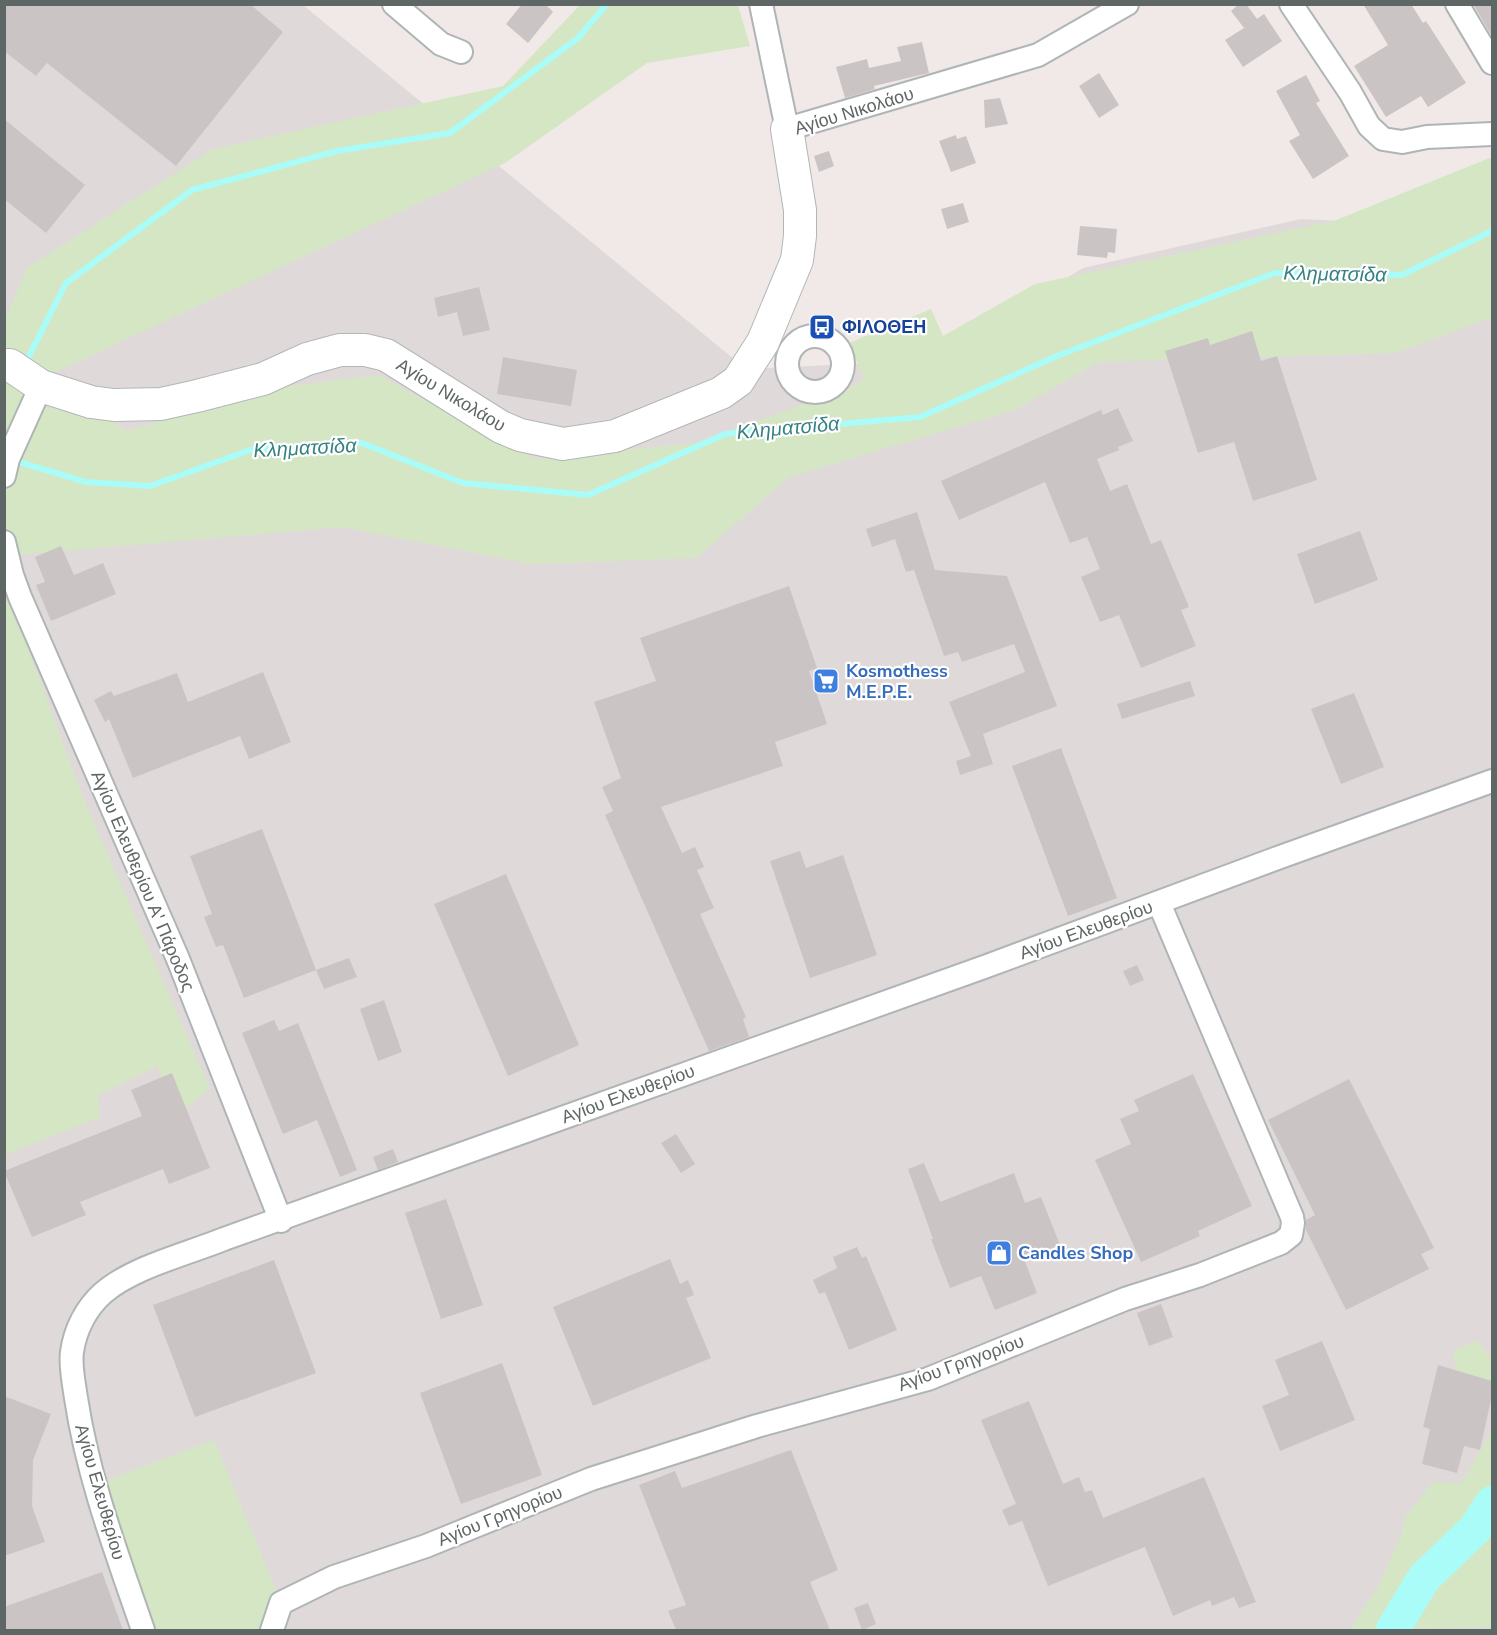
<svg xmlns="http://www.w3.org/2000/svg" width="1497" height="1635" font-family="'Nunito Sans',sans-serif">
<rect width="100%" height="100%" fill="#f0e9e7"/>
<path fill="#dfdad9" d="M5 5H303L746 369 934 360 1083 268 1301 219 1421 225 1492 191V1630H5Z"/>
<path fill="#d5e6c4" d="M580 5H738L750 46 647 63 505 163 45 377 126 431 291 386 378 375 535 459 695 443 848 389 864 380 849 343 931 309 943 336 1035 284 1334 221 1492 157V317L1396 353 1098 362 1015 410 789 477 696 558 531 564 342 527 5 556V321L27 268 213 149 503 86Z
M4 583 81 793 210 1089 178 1114 157 1066 98 1095 100 1117 5 1155Z
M1477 1341 1492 1359V1385L1456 1371 1453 1351Z
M1492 1430V1627L1350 1630 1378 1587 1401 1536 1405 1518 1433 1482 1462 1483Z
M214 1440 279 1598 258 1630H150L102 1482Z"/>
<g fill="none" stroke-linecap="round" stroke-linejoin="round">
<path stroke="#aafcf8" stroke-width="6" d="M29 356 66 283 192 190 337 151 450 133 578 38 607 4
M12 460 86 482 150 486 253 449 362 443 463 483 588 495 725 434 920 417 1057 356 1275 273 1402 275 1492 231"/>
<path stroke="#aafcf8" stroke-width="34" d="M1393 1629 1424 1578 1475 1529 1492 1503"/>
</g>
<path fill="#cbc4c4" d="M4 4H250L283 32 176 166 47 63 36 76 4 51Z
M522 4H545L553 12 528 43 506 24Z
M1239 4H1246L1257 19 1264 14 1282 41 1243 67 1225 40 1244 28 1231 11Z
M1363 4H1411L1423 23 1426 21 1466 83 1428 107 1421 96 1386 117 1354 66 1388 45Z
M1473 4H1492V37Z
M922 42 929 73 874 86 875 89 845 98 836 67 867 59 869 68 901 61 897 47Z
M1099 73 1119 105 1099 118 1079 86Z
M1306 75 1320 101 1316 103 1349 156 1313 179 1289 141 1300 135 1276 91Z
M1000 98 1008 124 985 128 984 100Z
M4 119 85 185 46 233 4 199Z
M956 135 957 139 966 136 976 163 951 172 939 141Z
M829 151 834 166 819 172 814 156Z
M963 203 969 222 947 229 941 209Z
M1080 226 1117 229 1115 253 1108 252 1107 258 1077 255Z
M479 287 490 330 463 336 457 312 438 317 434 298Z
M1252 331 1261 361 1277 356 1317 480 1253 501 1234 442 1198 453 1165 351 1208 338 1210 345Z
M503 357 577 370 571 406 497 394Z
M1118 408 1133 441 1118 447 1119 450 1097 459 1110 491 1127 484 1151 544 1161 540 1189 607 1181 610 1196 646 1141 668 1119 615 1100 622 1081 577 1100 569 1087 537 1070 543 1045 482 959 520 941 481 1101 410 1103 415Z
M917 512 935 570 1007 576 1057 706 983 734 993 764 960 775 956 761 971 756 949 702 1025 672 1014 644 962 662 958 652 944 656 914 570 906 572 895 539 872 547 866 529Z
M1360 531 1378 580 1315 604 1297 554Z
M61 546 74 575 103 563 116 594 51 621 36 585 45 582 35 557Z
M789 586 817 668 809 671 827 724 775 742 783 766 661 807 682 853 695 847 704 867 697 870 714 908 700 914 746 1017 743 1019 749 1037 709 1051 605 815 613 811 602 787 621 778 594 702 656 681 640 638Z
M263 672 291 742 249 759 240 736 133 778 109 719 105 722 94 700 111 691 114 696 177 673 188 702Z
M1190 681 1195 696 1122 719 1117 704Z
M1354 693 1384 767 1341 784 1311 709Z
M1061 748 1117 898 1068 916 1012 766Z
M262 829 316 970 244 998 223 945 216 947 204 917 212 914 190 856Z
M800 851 806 868 843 855 877 955 810 978 770 861Z
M506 874 579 1045 508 1076 434 904Z
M349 958 357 977 324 989 316 970Z
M1137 965 1144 980 1130 986 1123 971Z
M384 1000 402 1052 378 1061 360 1009Z
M274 1020 279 1031 298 1023 357 1170 340 1177 317 1120 283 1134 242 1033Z
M172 1073 210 1168 169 1184 163 1169 80 1202 86 1215 32 1237 4 1171 142 1116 131 1090Z
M1193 1074 1252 1206 1198 1231 1200 1236 1141 1262 1095 1160 1131 1144 1120 1119 1139 1111 1134 1100Z
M1349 1079 1434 1248 1421 1254 1429 1269 1346 1310 1306 1230V1220L1315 1215 1268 1120Z
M676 1134 695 1164 681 1173 661 1143Z
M393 1149 398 1162 378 1170 373 1157Z
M924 1163 940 1202 1014 1173 1025 1203 1041 1197 1060 1245 1024 1259 1037 1293 995 1310 981 1276 950 1288 931 1239H933L908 1169Z
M446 1199 483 1305 441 1319 405 1213Z
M857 1247 862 1258 866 1256 897 1330 849 1350 825 1292 819 1294 813 1280 837 1268 833 1257Z
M670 1259 680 1284 688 1280 694 1295 686 1298 711 1358 593 1406 553 1307Z
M274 1260 316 1373 195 1417 153 1305Z
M1161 1304 1173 1337 1149 1346 1137 1313Z
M1322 1341 1355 1420 1280 1451 1262 1406 1289 1395 1275 1360Z
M502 1363 542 1475 461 1504 420 1393Z
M1438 1365 1492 1381V1395L1480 1450 1464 1446 1457 1473 1422 1464 1430 1429 1423 1427Z
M4 1396 51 1414 33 1460 32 1506 45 1542 4 1556Z
M1029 1401 1063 1484 1079 1477 1085 1492 1092 1490 1103 1518 1204 1477 1256 1602 1239 1608 1234 1597 1212 1606 1210 1600 1173 1616 1145 1547 1048 1586 1022 1521 1009 1526 1002 1510 1016 1504 981 1420Z
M791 1450 838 1570 810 1582 830 1630H676L668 1611 686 1605 639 1485 675 1471 682 1488Z
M102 1572 123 1630H4V1607Z
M868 1603 876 1624 862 1630 854 1608Z"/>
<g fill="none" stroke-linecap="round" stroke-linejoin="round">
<g stroke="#afb5b6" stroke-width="26">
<path id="street" d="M394 4 441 44 461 52
M761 4 787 129 1038 55 1127 4
M1291 4 1350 92 1369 126 1383 139 1402 142 1427 137 1492 134
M1457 4 1492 63
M787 364a28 28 0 1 1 56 0a28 28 0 1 1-56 0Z
M4 476 8 459 41 386
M4 542 12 575 20 597 178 959 281 1221
M143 1630C117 1554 88 1478 76 1398 74 1384 70 1366 72 1352 75 1330 86 1308 103 1293 133 1267 187 1254 224 1239L987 966 1283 856 1492 781
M272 1630 281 1603 334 1577 426 1546 591 1479 757 1426 928 1379 1125 1299 1200 1275 1281 1243 1291 1235 1293 1223 1292 1217 1159 903"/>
</g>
<g stroke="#b1b7b8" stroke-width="34">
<path id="secondary" d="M4 365H10L41 386 91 402 114 405 161 404 197 396 263 379 307 359 340 350H365L386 355 501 427 520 435 563 444 615 436 721 393 738 381 763 342 797 260 800 236V210L787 129"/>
</g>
<use href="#street" stroke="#fff" stroke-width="22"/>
<use href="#secondary" stroke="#fff" stroke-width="32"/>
</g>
<defs>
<g id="bus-square" transform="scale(1.35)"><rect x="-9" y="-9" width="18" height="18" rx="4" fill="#1a4fb4" stroke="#fff"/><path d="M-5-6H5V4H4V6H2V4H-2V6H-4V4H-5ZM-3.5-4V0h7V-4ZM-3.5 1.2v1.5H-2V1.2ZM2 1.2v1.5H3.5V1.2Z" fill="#fff"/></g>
<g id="supermarket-square" transform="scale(1.35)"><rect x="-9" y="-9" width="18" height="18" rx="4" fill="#3f7fe0" stroke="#fff"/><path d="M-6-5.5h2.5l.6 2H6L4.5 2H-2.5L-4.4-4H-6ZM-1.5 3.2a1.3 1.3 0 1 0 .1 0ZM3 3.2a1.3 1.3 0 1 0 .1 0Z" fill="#fff"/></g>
<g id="shop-square" transform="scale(1.35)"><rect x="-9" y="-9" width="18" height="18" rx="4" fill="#3f7fe0" stroke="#fff"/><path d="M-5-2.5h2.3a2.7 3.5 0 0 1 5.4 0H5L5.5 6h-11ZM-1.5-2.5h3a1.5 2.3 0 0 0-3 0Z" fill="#fff"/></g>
</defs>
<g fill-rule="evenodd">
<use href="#bus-square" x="822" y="327"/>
<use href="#supermarket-square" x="826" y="681"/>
<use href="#shop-square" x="999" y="1253"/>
</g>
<g text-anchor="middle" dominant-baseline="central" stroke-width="4.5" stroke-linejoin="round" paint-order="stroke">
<g font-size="18" fill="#5e6666" stroke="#fff">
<text transform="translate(854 111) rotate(-17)">Αγίου Νικολάου</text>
<text transform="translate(451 395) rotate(31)">Αγίου Νικολάου</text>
<text transform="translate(143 881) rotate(67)">Αγίου Ελευθερίου Α' Πάροδος</text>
<text transform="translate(1086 930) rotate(-20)">Αγίου Ελευθερίου</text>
<text transform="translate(628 1094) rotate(-20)">Αγίου Ελευθερίου</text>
<text transform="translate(961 1363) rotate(-20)">Αγίου Γρηγορίου</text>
<text transform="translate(100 1492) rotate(74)">Αγίου Ελευθερίου</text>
<text transform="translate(500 1516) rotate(-22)">Αγίου Γρηγορίου</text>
</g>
<g font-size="18" font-weight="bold" fill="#164399" stroke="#fff" text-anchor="start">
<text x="842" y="327">ΦΙΛΟΘΕΗ</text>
</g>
<g font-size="18" font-weight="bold" fill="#366cbe" stroke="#fff" text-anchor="start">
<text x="846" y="671">Kosmothess<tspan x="846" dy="21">M.E.P.E.</tspan></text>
<text x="1018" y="1253">Candles Shop</text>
</g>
<g font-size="20" font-style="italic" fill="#378183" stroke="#fff">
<text transform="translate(1335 274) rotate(1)">Κληματσίδα</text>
<text transform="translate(788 428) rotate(-5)">Κληματσίδα</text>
<text transform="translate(305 448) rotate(-3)">Κληματσίδα</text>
</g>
</g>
<rect width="1497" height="1635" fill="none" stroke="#5e6666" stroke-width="12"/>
</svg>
